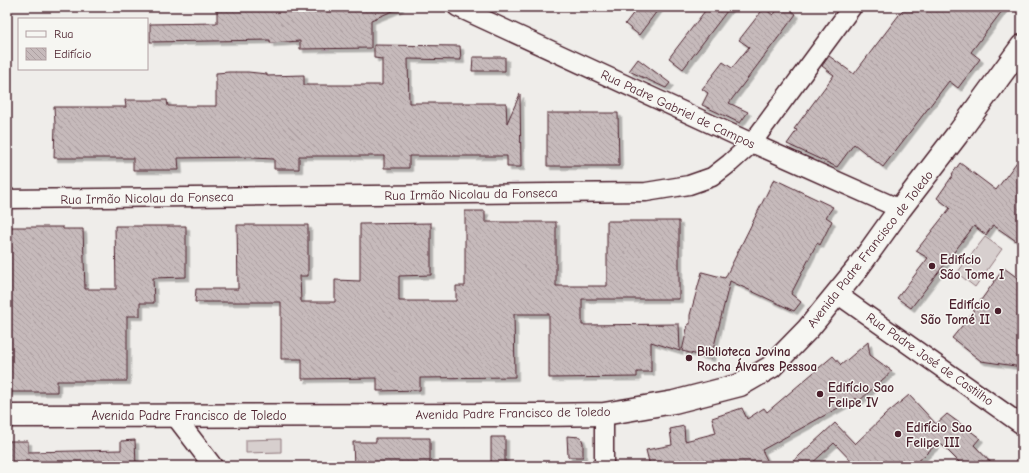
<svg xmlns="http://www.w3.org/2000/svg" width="1029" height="473" font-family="'Comic Neue',sans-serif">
<defs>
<pattern id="building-back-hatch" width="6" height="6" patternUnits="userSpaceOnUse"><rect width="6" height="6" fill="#c6babb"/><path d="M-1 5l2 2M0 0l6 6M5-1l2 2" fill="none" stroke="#ac9fa1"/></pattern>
<filter id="shadow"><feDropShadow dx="3.5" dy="3.5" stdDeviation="0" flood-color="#0004"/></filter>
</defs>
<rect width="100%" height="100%" fill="#efedea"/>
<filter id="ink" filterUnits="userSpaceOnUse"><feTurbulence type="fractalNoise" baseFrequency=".025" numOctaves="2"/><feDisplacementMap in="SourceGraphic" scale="8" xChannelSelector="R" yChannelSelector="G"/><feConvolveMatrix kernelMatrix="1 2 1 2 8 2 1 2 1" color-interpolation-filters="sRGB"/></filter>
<g filter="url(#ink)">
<path fill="#d7cfce" stroke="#90777c" d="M985 237 1002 249 975 287 957 273Z
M281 439V452L246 453V440Z"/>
<path fill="url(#building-back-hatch)" stroke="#4a1f2b" filter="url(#shadow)" d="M217 7H400V8L371 20V48L300 49V41L270 43V40L150 42V24L217 23Z
M638 7H660L639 35 625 24Z
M708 7H730L683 69 669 58Z
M780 7H787L796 14 729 103 748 112 740 123 702 105 708 93 702 89 723 62 732 68 749 47 739 40 764 8 773 15Z
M905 7H1005L971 52 980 59 958 88 949 81 883 167 854 144 837 167 787 144 797 130 794 129 834 75 822 66 829 56 854 74Z
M374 45 460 46 461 60 408 59 409 103H506L507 123 520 94 521 167H507V156H409V168H384V156H299V169H274V159L252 158V157L178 158 179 170H133V158H54L55 124 54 107H126L125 100H167L168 106H216V73L229 72H248L267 74V76L304 75V85H382V59L374 58Z
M473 57H505V71H472Z
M638 59 670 83 666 88 629 71Z
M547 113H618L619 166H547Z
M1022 155V245L993 225 986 235 974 226 911 308 897 298 928 258 916 251 950 208 937 198 953 175 952 174 960 163 996 190Z
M774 179 833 207 826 217 832 221 820 245 817 243 791 294 801 302 794 311 730 281 711 358 682 351 688 324H690V315L702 272 725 278Z
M465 211H485V222H556V286H607V221H679V299H582V325L679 324 680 351 651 342V372H637V377L549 378V314H514L515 377 420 378V390L377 391V378L302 379V359H281V302H195L196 289H238L237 225H308V276H300L301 302H335V280L360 281V224L431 223V275L399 276V301H456V286H465Z
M115 226H186V277L153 278 154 303H140V316H127V381H57V392H8L7 227H63V229H83L85 289H116Z
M1004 268 1022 281V367L981 361 952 338 966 321Z
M868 342 870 355 892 371 858 402 856 398 762 450 770 466H650L646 450 672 445 670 429 684 426 685 441 716 433 712 418 742 408 747 419 764 408 767 412 833 356 841 365Z
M909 395 936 424 947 414 980 438 974 445 994 466H963L939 442 913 466H856L834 443 809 466H788L835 423 855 444 885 415Z
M567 436 581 437 583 443V457H568Z
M491 437H505V466H491Z
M376 438H430V466H354L353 442H376Z
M135 440 136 466H7V441H28V452L121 450V441Z"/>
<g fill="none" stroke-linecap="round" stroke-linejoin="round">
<g stroke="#4a1f2b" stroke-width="21">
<path id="minor" d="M457 7 752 143 900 209
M7 199 646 192 689 185 712 177 730 163 752 143 852 7
M837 294 1022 425
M174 415 213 466
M604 466V414"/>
</g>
<g stroke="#4a1f2b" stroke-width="25">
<path id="tertiary" d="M7 416 542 415 604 414 674 402 740 385 771 367 808 329 857 269 900 209 957 135 1022 46"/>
</g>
<use href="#minor" stroke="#f6f6f2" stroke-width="18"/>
<use href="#tertiary" stroke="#f6f6f2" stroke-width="22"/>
</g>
</g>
<g fill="#4a1f2b" stroke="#f6f6f2" stroke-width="1.5">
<circle cx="932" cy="266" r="4"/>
<circle cx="998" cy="311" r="4"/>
<circle cx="689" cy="358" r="4"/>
<circle cx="820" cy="394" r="4"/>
<circle cx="898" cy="434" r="4"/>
</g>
<g text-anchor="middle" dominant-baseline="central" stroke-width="3" stroke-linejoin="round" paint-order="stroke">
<g font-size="13" fill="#4a1f2b" stroke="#f6f6f2">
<text transform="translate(678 109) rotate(25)">Rua Padre Gabriel de Campos</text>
<text transform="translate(471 194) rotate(-1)">Rua Irmão Nicolau da Fonseca</text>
<text transform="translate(147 198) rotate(-1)">Rua Irmão Nicolau da Fonseca</text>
<text transform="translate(870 249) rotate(-52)">Avenida Padre Francisco de Toledo</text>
<text transform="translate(930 359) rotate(35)">Rua Padre José de Castilho</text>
<text transform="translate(513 413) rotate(-1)">Avenida Padre Francisco de Toledo</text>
<text x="189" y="415">Avenida Padre Francisco de Toledo</text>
</g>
<g font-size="13" font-weight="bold" fill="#4a1f2b" stroke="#f6f6f2" text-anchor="start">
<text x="940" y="259">Edifício<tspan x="940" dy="15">São Tome I</tspan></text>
<text x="990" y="304" text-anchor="end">Edifício<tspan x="990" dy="15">São Tomé II</tspan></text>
<text x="697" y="351">Biblioteca Jovina<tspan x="697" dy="15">Rocha Álvares Pessoa</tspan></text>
<text x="828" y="387">Edifício Sao<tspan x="828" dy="15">Felipe IV</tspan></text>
<text x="906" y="427">Edifício Sao<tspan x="906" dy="15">Felipe III</tspan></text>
</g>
</g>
<rect width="1029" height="473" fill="none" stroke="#f6f6f2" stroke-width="24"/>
<rect x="12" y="12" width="1005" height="449" fill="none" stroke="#4a1f2b" stroke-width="1.5" filter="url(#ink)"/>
<rect x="18" y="18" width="130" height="52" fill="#f6f6f2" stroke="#b1a0a2"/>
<rect x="26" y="31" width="20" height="6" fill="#f6f6f2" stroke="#b1a0a2"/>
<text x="54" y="38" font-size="12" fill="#4a1f2b">Rua</text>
<rect x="26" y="48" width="20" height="12" fill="url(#building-back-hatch)" stroke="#b1a0a2"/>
<text x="54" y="58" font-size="12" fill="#4a1f2b">Edifício</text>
</svg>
